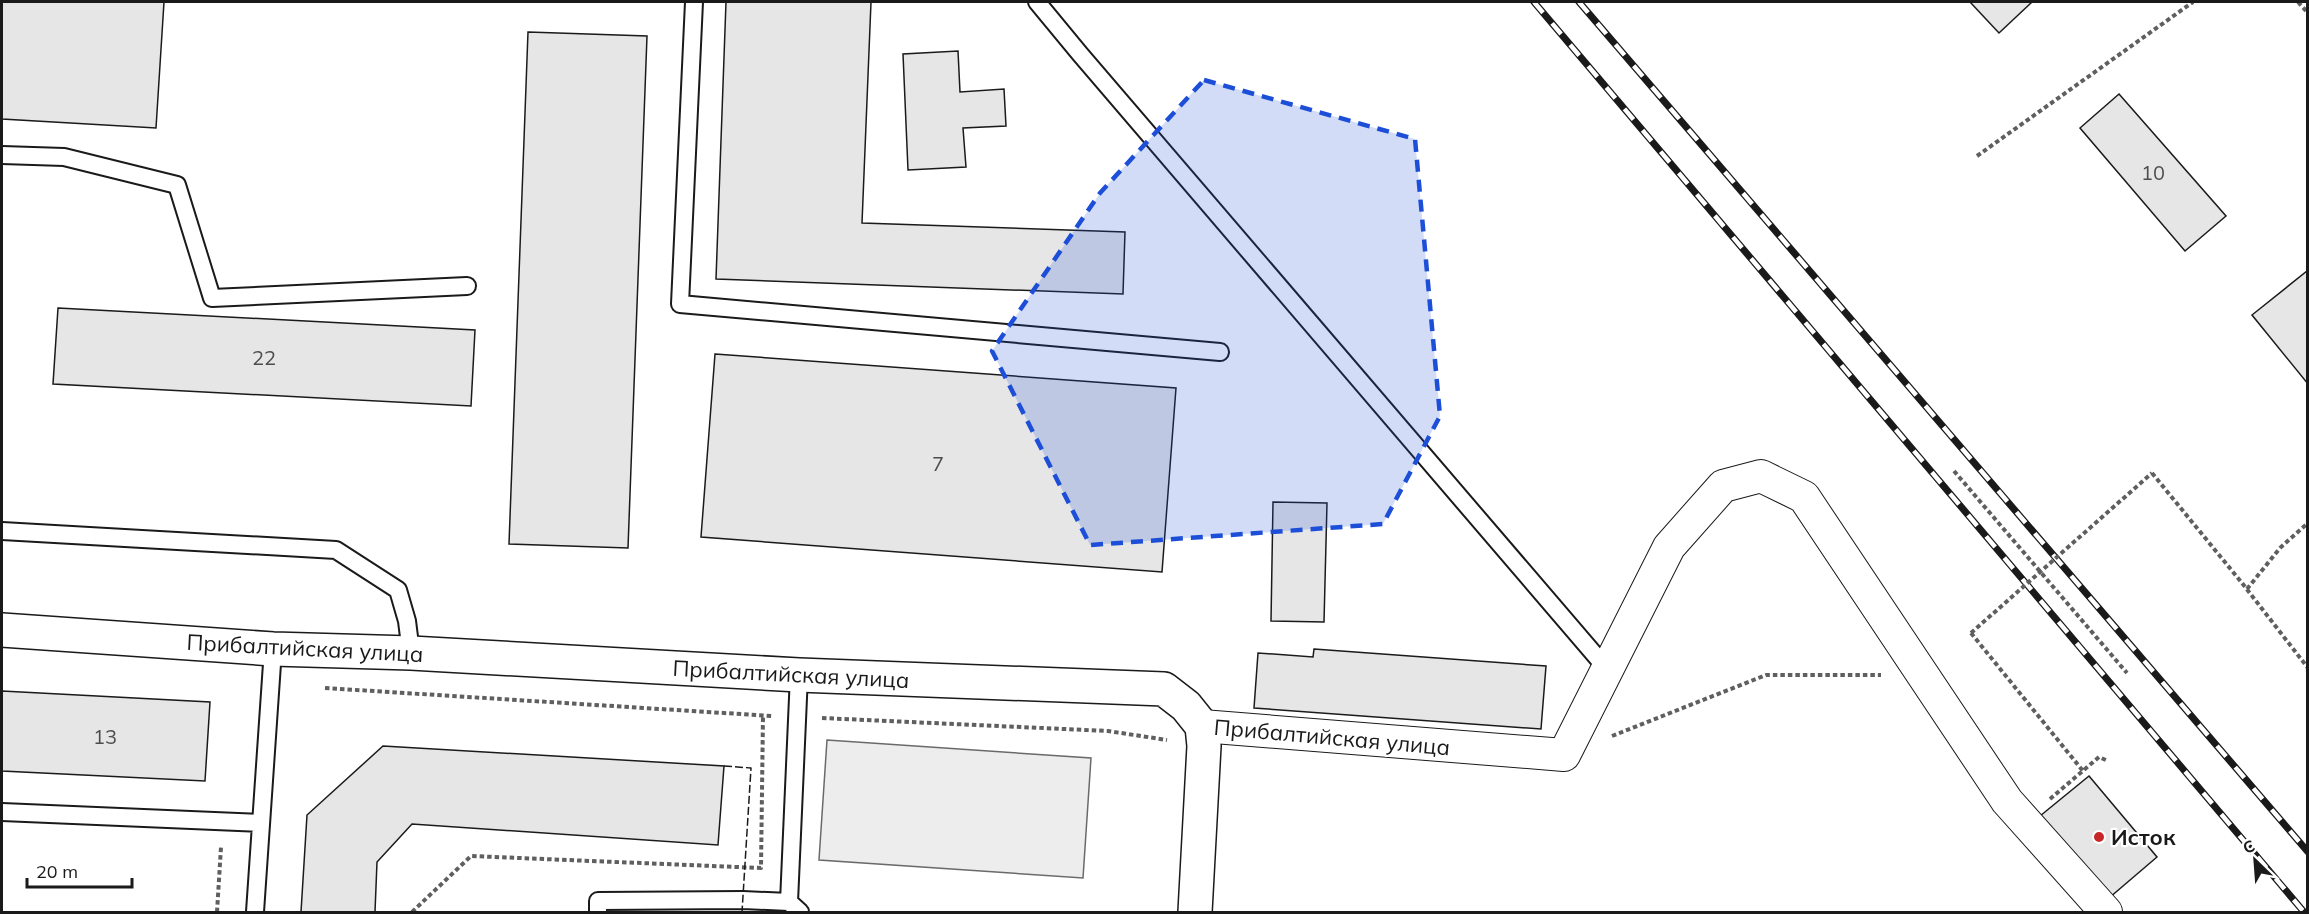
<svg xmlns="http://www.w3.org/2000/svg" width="2309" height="914" font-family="Mulish,sans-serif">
<rect width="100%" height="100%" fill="#fff"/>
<path fill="#ededed" stroke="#6a6a6a" stroke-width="1.5" d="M827 740 1091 758 1083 878 819 860Z"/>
<path fill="#e6e6e6" stroke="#1a1a1a" stroke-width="1.5" d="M2 2H164L156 128 2 119Z
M726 2H871L862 223 1125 232 1123 294 716 279Z
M1970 2H2032L1999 33Z
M528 32 647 36 628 548 509 544Z
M958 51 960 92 1004 89 1006 126 963 128 966 167 908 170 903 54Z
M2119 94 2226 216 2185 251 2080 128Z
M2307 271H2308V384L2252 315Z
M58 308 475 330 471 406 53 384Z
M715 354 1176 388 1162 572 701 537Z
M1273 502 1327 503 1324 622 1271 621Z
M1314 649 1546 666 1541 729 1254 708 1258 653 1313 657Z
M2 691 210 702 205 781 2 771Z
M383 746 724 766 718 845 412 824 377 862 375 912H301L307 815Z
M2089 776 2157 857 2109 898 2040 816Z"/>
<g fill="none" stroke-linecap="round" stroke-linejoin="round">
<g stroke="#1a1a1a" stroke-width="20">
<path id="service" d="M694 2 680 304 1220 352
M1037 2 1080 54 1607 669
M2 155 64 157 177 185 212 298 467 286
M2 531 336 550 398 590 407 621 411 653
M799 675 789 902 800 912
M2 812 261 823
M255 912 273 649
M598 912V901L743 900 789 902"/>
</g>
<g stroke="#1a1a1a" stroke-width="34">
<path id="minor" d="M1202 726 1564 755 1669 547 1723 486 1761 476 1804 497 2007 801 2106 912"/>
</g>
<g stroke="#1a1a1a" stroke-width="36">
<path id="tertiary" d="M2 630 273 649 411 653 799 675 1164 689 1186 706 1202 726 1204 746 1195 912"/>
</g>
<path stroke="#5f5f5f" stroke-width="4" stroke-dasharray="4.5 3" stroke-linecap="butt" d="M2298 2 2308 13
M1977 156 2193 2
M1954 471 2127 673
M2152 473 2242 583 2308 668
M2247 589 2280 548 2308 523
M1971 633 2083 771
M325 688 772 716
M822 718 1108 731 1167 740
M1612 736 1766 675H1881
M2050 799 2099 757 2108 761
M217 912 221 847
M412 912 471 856 761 868 763 715"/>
<use href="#service" stroke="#fff" stroke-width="16"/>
<use href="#minor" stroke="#fff" stroke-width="32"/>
<use href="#tertiary" stroke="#fff" stroke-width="33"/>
<g stroke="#1a1a1a" stroke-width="7">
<path id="rail" d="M1534 2 2304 912
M1579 2 2308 852"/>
</g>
<use href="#rail" stroke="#fff" stroke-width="4.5" stroke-dasharray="14" stroke-linecap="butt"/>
<path stroke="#5f5f5f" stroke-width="4" stroke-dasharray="4.5 3" stroke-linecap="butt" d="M1971 633 2152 473"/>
<path stroke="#1a1a1a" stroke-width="1.5" stroke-dasharray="8 3" stroke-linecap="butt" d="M724 766 751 768 742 912"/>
</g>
<path fill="#1d4ed8" fill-opacity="0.2" stroke="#1d4ed8" stroke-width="4.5" stroke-dasharray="12 8" stroke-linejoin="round" d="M1204 80 1415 139 1440 416 1383 524 1090 545 992 351 1100 193Z"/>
<circle fill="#c62828" stroke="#fff" stroke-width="2" cx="2099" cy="837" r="6"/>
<g text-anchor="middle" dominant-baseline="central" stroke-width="4.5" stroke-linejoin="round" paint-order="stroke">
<g font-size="20" fill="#4d4d4d">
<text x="2153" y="172">10</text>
<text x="264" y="357">22</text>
<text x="938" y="463">7</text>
<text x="105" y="736">13</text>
</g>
<g font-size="22" fill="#1a1a1a" stroke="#fff">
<text transform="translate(305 648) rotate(3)">Прибалтийская улица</text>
<text transform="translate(791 674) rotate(3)">Прибалтийская улица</text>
<text transform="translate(1332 737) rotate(5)">Прибалтийская улица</text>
</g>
<g font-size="22" font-weight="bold" fill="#1a1a1a" stroke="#fff" text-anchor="start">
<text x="2111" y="837">Исток</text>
</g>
</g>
<rect width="2309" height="914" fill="none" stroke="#1a1a1a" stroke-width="6"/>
<g transform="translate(2255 860) rotate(335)" stroke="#ffffff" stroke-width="4.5" paint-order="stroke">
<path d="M0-4.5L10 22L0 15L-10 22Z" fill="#1a1a1a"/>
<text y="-9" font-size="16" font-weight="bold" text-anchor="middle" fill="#1a1a1a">С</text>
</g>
<path d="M27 878v9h105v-9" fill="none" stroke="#1a1a1a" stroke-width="3"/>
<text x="36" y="878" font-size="18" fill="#1a1a1a" stroke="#ffffff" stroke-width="4.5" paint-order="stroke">20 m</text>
</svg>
